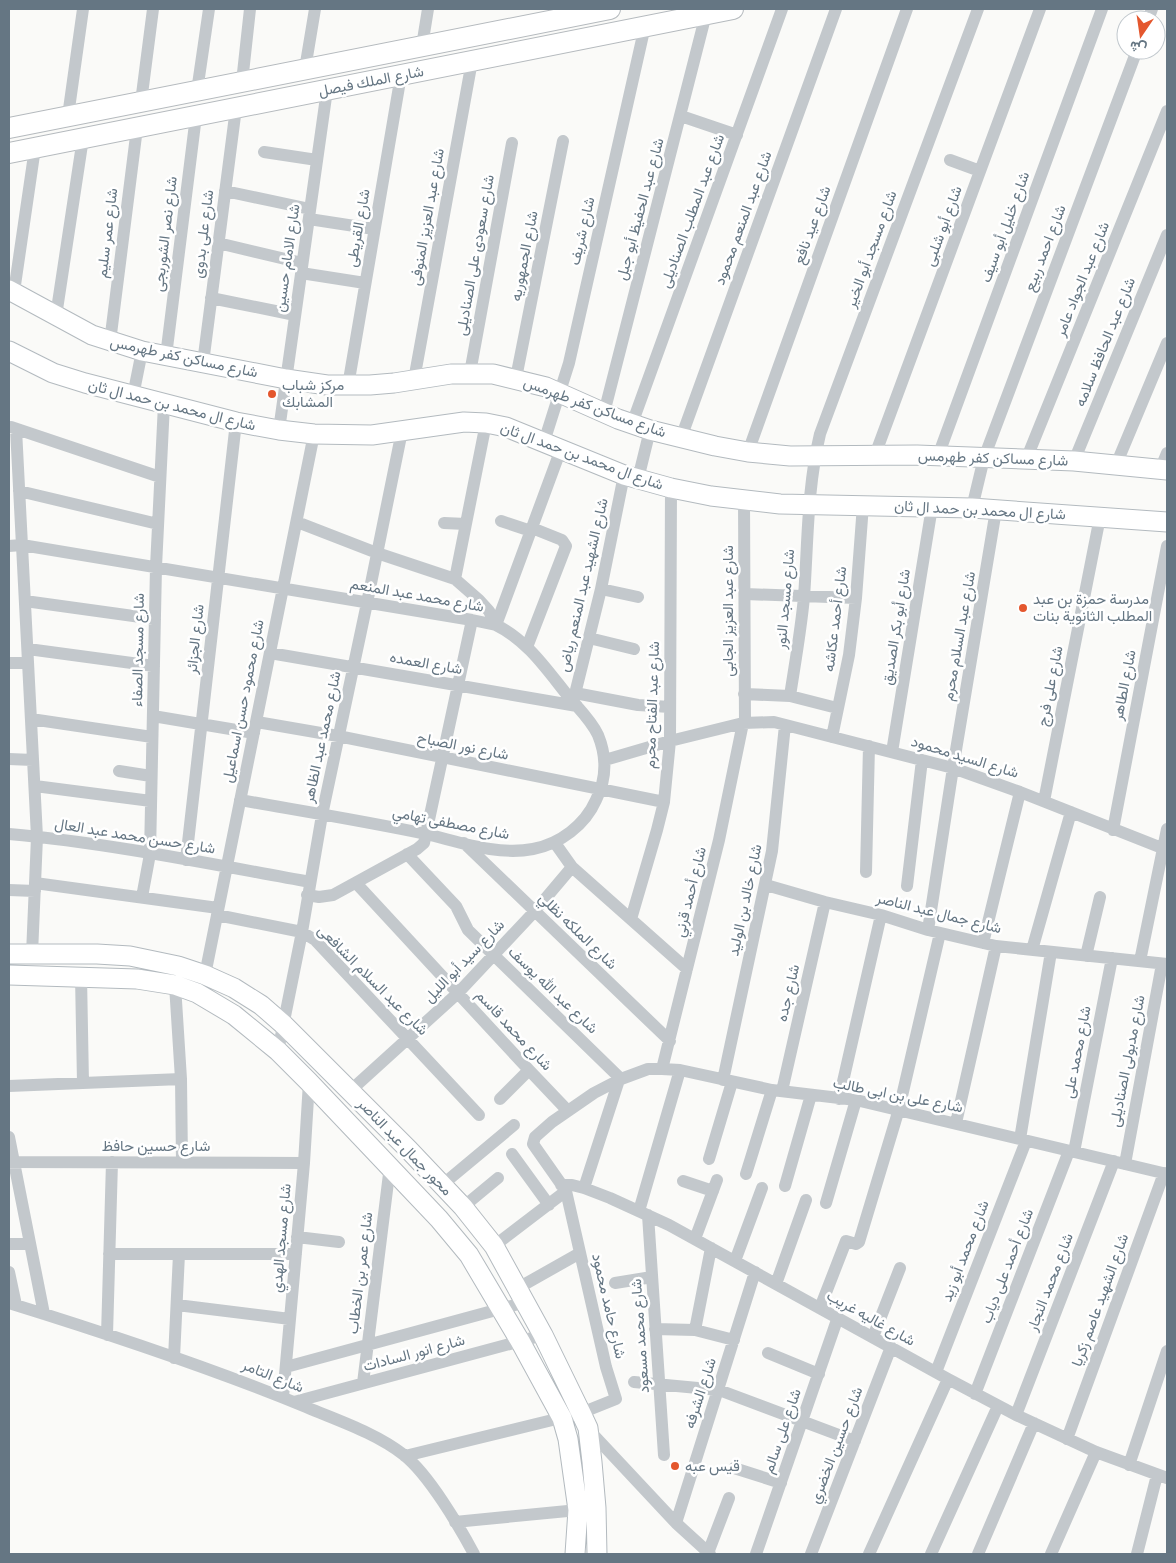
<svg xmlns="http://www.w3.org/2000/svg" width="1176" height="1563" font-family="Signika,Vazirmatn,sans-serif">
<rect width="100%" height="100%" fill="#fafaf8"/>
<g fill="none" stroke-linecap="round" stroke-linejoin="round">
<g stroke="#b3babf" stroke-width="21">
<path id="secondary" d="M9 290 92 335 142 351 286 379 327 385H370L394 383 451 374H493L546 387 618 419 650 430 715 446 748 452 790 456 917 455 1074 461 1167 470
M9 351 53 373 85 383 236 422 279 430 314 434 372 435 464 422 486 423 506 427 624 475 671 488 711 496 780 504 972 508 1167 522
M9 954H97L130 956 178 966 205 975 234 988 261 1005 284 1025 409 1150 463 1207 494 1246 543 1335 581 1413 588 1428 592 1462 596 1508 597 1554
M9 975 137 979 175 985 197 993 234 1015 278 1051 309 1082 439 1219 469 1255 520 1341 562 1418 568 1439 578 1510 575 1554"/>
</g>
<g stroke="#b5babe" stroke-width="22">
<path id="primary" d="M9 128 610 9
M9 153 733 9"/>
</g>
<path stroke="#c3c8cc" stroke-width="12" d="M1148 20 1152 9
M422 46 428 9
M305 69 315 9
M242 82 250 9
M197 91 209 9
M141 102 153 9
M68 116 83 9
M681 116 737 135
M264 152 317 160
M950 160 980 171
M225 191 310 209
M309 219 374 229
M218 243 302 263
M301 273 365 283
M14 292 35 148
M211 298 295 315
M56 316 83 138
M110 342 137 128
M166 356 196 116
M203 363 236 108
M470 373 512 143
M516 378 563 141
M414 380 472 61
M348 386 401 75
M133 396 142 351
M604 413 706 14
M632 424 782 9
M11 427 160 477
M16 429 37 837 32 954
M279 430 327 90
M681 438 836 9
M544 442 569 363 645 26
M748 452 907 9
M875 455 1040 9
M938 456 1102 9
M1026 460 1167 111
M1074 461 1167 235
M1116 465 1167 343
M1160 470 1167 453
M638 479 650 430
M19 491 158 524
M744 500 745 723
M972 508 984 458 1137 50
M501 521 531 531
M297 522 377 553 455 579 479 600 489 611 496 625
M444 523 466 524
M9 546 22 545 472 620 496 625C527 640 547 670 568 696 578 708 591 720 598 735 607 757 607 778 596 800 585 825 560 844 533 849 498 856 460 842 426 834 364 821 302 811 240 800
M455 579 486 423
M601 589 638 597
M745 594 856 598
M25 601 155 619
M496 625 561 449
M589 638 634 649
M527 647 566 546 562 540 532 528
M28 649 154 666
M270 653 577 706
M9 663H28
M575 693 638 705 670 707
M744 694 790 696 837 708
M790 696C795 663 801 630 804 597 808 541 807 489 820 434L978 9
M573 702 601 589 624 475
M153 716 254 733
M31 719 152 737
M257 722 338 736 664 802
M832 737 849 655 856 598 863 505
M892 752 932 507
M9 759 33 760
M605 760 670 741 743 723 774 722 953 768 1020 792 1167 850
M119 771 151 776
M35 786 151 801
M1044 801 1100 517
M1113 830 1167 546
M9 834C109 843 210 864 310 882
M464 843 670 1041
M555 843 572 867 687 969
M407 854 456 906 468 930 621 1079
M186 860 236 422
M866 872 869 746
M35 883 218 908
M356 883 529 1070 567 1110
M766 885 825 902 881 915 928 930 996 946 1167 964
M907 886 922 760
M9 890 35 891
M307 895 319 897 333 895 417 849 424 843 472 620
M142 897 150 854 156 567 164 404
M217 915 302 932 315 940 479 1115
M631 919 657 830 664 802 670 741 671 488
M928 930 953 768 996 510
M983 943 1020 792
M1032 950 1071 812
M1086 956 1100 897
M1140 961 1167 829
M205 975 314 434
M81 976 83 1083
M175 985 181 1079 182 1162
M278 1051 302 932 322 815 367 603 402 431
M662 1069 719 840 743 723
M723 1080 772 851 785 725
M9 1086 181 1079
M350 1091 458 993 534 912 572 867
M782 1091 825 902
M500 1099 529 1070
M839 1099 881 915
M956 1123 996 946
M9 1137 44 1314
M1020 1139 1051 952
M1074 1152 1112 958
M512 1154 549 1205
M709 1159 732 1082
M9 1162 304 1163
M1125 1164 1162 964
M746 1174 772 1090
M683 1181 713 1191
M442 1185 514 1125
M561 1185H572L584 1188 610 1198 669 1225 948 1379 1016 1415 1096 1452 1167 1478
M785 1186 811 1095
M584 1188 619 1080
M826 1203 856 1100
M463 1207 498 1178
M639 1211 680 1070
M648 1215 664 1455
M297 1237 339 1242
M695 1239 717 1180
M9 1244H30
M494 1246 566 1191
M109 1254H296
M735 1261 762 1188
M9 1272 16 1305
M615 1283 652 1277
M776 1284 806 1200
M518 1288 580 1253
M9 1303C109 1334 209 1367 306 1407 339 1421 376 1433 404 1455 429 1475 459 1526 474 1554
M177 1305 290 1319
M820 1308 846 1241 856 1244 859 1242 899 1109 940 933
M655 1329 695 1330 734 1340
M695 1330 711 1248
M107 1335 112 1162
M873 1337 900 1268
M768 1353 819 1374
M174 1358 179 1254
M286 1367 526 1302
M936 1372 1026 1141
M634 1382 719 1390 855 1441
M363 1383 390 1166
M975 1394 1069 1151
M283 1397 304 1163 309 1082
M294 1402 543 1335
M1016 1415 1114 1161
M588 1429 676 1523 710 1554
M1067 1439 1164 1173
M405 1456 581 1413 616 1399 606 1367 566 1191 533 1144 535 1137 552 1122 594 1093 621 1079 648 1069H662L680 1070 772 1090 856 1100 1167 1174
M1129 1465 1167 1351
M734 1468 781 1483
M455 1522 578 1510
M676 1523 755 1272
M708 1553 729 1498
M756 1554 838 1317
M811 1554 891 1347
M869 1554 948 1379
M931 1554 998 1406
M978 1554 1034 1423
M1051 1554 1096 1452
M1137 1554 1157 1475"/>
<use href="#secondary" stroke="#fff" stroke-width="19"/>
<use href="#primary" stroke="#fff" stroke-width="20"/>
</g>
<g fill="#e4572e" stroke="#fff" stroke-width="2">
<circle cx="272" cy="394" r="5"/>
<circle cx="1023" cy="608" r="5"/>
<circle cx="675" cy="1466" r="5"/>
</g>
<g text-anchor="middle" dominant-baseline="central" stroke-width="5" stroke-linejoin="round" paint-order="stroke">
<g font-size="15" fill="#657683" stroke="#fff">
<text transform="translate(371 81) rotate(-11)">شارع الملك فيصل</text>
<text transform="translate(640 209) rotate(-75)">شارع عبد الحفيظ أبو جبل</text>
<text transform="translate(692 211) rotate(-70)">شارع عبد المطلب الصناديلى</text>
<text transform="translate(427 217) rotate(-80)">شارع عبد العزيز المنوفى</text>
<text transform="translate(743 218) rotate(-70)">شارع عبد المنعم محمود</text>
<text transform="translate(812 225) rotate(-70)">شارع عيد نافع</text>
<text transform="translate(943 226) rotate(-70)">شارع أبو شلبى</text>
<text transform="translate(1005 227) rotate(-70)">شارع خليل أبو سيف</text>
<text transform="translate(358 228) rotate(-80)">شارع القريطى</text>
<text transform="translate(582 231) rotate(-77)">شارع شريف</text>
<text transform="translate(107 233) rotate(-83)">شارع عمر سليم</text>
<text transform="translate(165 234) rotate(-83)">شارع نصر الشوربجى</text>
<text transform="translate(203 234) rotate(-83)">شارع على بدوى</text>
<text transform="translate(1045 248) rotate(-69)">شارع احمد ربيع</text>
<text transform="translate(871 249) rotate(-70)">شارع مسجد أبو الخير</text>
<text transform="translate(475 255) rotate(-80)">شارع سعودى على الصناديلى</text>
<text transform="translate(524 256) rotate(-79)">شارع الجمهوريه</text>
<text transform="translate(287 258) rotate(-82)">شارع الامام حسين</text>
<text transform="translate(1082 279) rotate(-68)">شارع عبد الجواد عامر</text>
<text transform="translate(1105 342) rotate(-68)">شارع عبد الحافظ سلامه</text>
<text transform="translate(184 357) rotate(12)">شارع مساكن كفر طهرمس</text>
<text transform="translate(172 405) rotate(14)">شارع ال محمد بن حمد ال ثان</text>
<text transform="translate(595 407) rotate(20)">شارع مساكن كفر طهرمس</text>
<text transform="translate(582 456) rotate(20)">شارع ال محمد بن حمد ال ثان</text>
<text transform="translate(993 458) rotate(2)">شارع مساكن كفر طهرمس</text>
<text transform="translate(980 510) rotate(3)">شارع ال محمد بن حمد ال ثان</text>
<text transform="translate(583 585) rotate(-77)">شارع الشهيد عبد المنعم رياض</text>
<text transform="translate(417 595) rotate(10)">شارع محمد عبد المنعم</text>
<text transform="translate(785 599) rotate(-85)">شارع مسجد النور</text>
<text transform="translate(728 611) rotate(-90)">شارع عبد العزيز الجابى</text>
<text transform="translate(835 619) rotate(-83)">شارع أحمد عكاشه</text>
<text transform="translate(896 627) rotate(-81)">شارع أبو بكر الصديق</text>
<text transform="translate(959 636) rotate(-80)">شارع عبد السلام محرم</text>
<text transform="translate(195 639) rotate(-84)">شارع الجزائر</text>
<text transform="translate(138 650) rotate(-89)">شارع مسجد الصفاء</text>
<text transform="translate(426 663) rotate(10)">شارع العمده</text>
<text transform="translate(1124 685) rotate(-79)">شارع الطاهر</text>
<text transform="translate(1050 686) rotate(-79)">شارع على فرج</text>
<text transform="translate(243 701) rotate(-79)">شارع محمود حسن اسماعيل</text>
<text transform="translate(652 705) rotate(-88)">شارع عبد الفتاح محرم</text>
<text transform="translate(322 737) rotate(-78)">شارع محمد عبد الظاهر</text>
<text transform="translate(463 746) rotate(11)">شارع نور الصباح</text>
<text transform="translate(965 757) rotate(17)">شارع السيد محمود</text>
<text transform="translate(451 823) rotate(11)">شارع مصطفى تهامي</text>
<text transform="translate(135 836) rotate(9)">شارع حسن محمد عبد العال</text>
<text transform="translate(690 892) rotate(-76)">شارع أحمد قرني</text>
<text transform="translate(745 900) rotate(-78)">شارع خالد بن الوليد</text>
<text transform="translate(939 913) rotate(14)">شارع جمال عبد الناصر</text>
<text transform="translate(578 931) rotate(44)">شارع الملكه نظلي</text>
<text transform="translate(464 961) rotate(-46)">شارع سيد أبو الليل</text>
<text transform="translate(373 980) rotate(45)">شارع عبد السلام الشافعى</text>
<text transform="translate(553 990) rotate(44)">شارع عبد الله يوسف</text>
<text transform="translate(788 993) rotate(-77)">شارع جده</text>
<text transform="translate(514 1030) rotate(47)">شارع محمد قاسم</text>
<text transform="translate(1077 1052) rotate(-79)">شارع محمد على</text>
<text transform="translate(1127 1061) rotate(-79)">شارع مدبولى الصناديلى</text>
<text transform="translate(898 1095) rotate(11)">شارع على بن ابى طالب</text>
<text x="156" y="1146">شارع حسين حافظ</text>
<text transform="translate(405 1147) rotate(46)">محور جمال عبد الناصر</text>
<text transform="translate(281 1238) rotate(-85)">شارع مسجد الهدي</text>
<text transform="translate(965 1251) rotate(-69)">شارع محمد أبو زيد</text>
<text transform="translate(1007 1266) rotate(-69)">شارع أحمد على دياب</text>
<text transform="translate(360 1273) rotate(-83)">شارع عمر بن الخطاب</text>
<text transform="translate(1050 1282) rotate(-69)">شارع محمد النجار</text>
<text transform="translate(1100 1300) rotate(-70)">شارع الشهيد عاصم زكريا</text>
<text transform="translate(609 1306) rotate(77)">شارع حامد محمود</text>
<text transform="translate(871 1318) rotate(29)">شارع غاليه غريب</text>
<text transform="translate(640 1336) rotate(-94)">شارع محمد مسعود</text>
<text transform="translate(414 1353) rotate(-15)">شارع انور السادات</text>
<text transform="translate(273 1376) rotate(22)">شارع التامر</text>
<text transform="translate(700 1393) rotate(-72)">شارع الشرفه</text>
<text transform="translate(782 1431) rotate(-71)">شارع على سالم</text>
<text transform="translate(836 1445) rotate(-69)">شارع حسين الخضري</text>
</g>
<g font-size="15" fill="#657683" stroke="#fff" text-anchor="start">
<text x="282" y="385">مركز شباب<tspan x="282" dy="17">المشابك</tspan></text>
<text x="1033" y="599">مدرسة حمزة بن عبد<tspan x="1033" dy="17">المطلب الثانوية بنات</tspan></text>
<text x="685" y="1466">قيس عبه</text>
</g>
</g>
<rect width="1176" height="1563" fill="none" stroke="#657683" stroke-width="20"/>
<g transform="translate(1141 35) rotate(193)"><circle r="24" fill="#ffffff" stroke="#c1c8cd"/>
<path d="M0-4L9 19L0 12L-9 19Z" fill="#e4572e"/>
<text y="-8" font-size="14" font-weight="bold" text-anchor="middle" fill="#657683">ش</text>
</g>
</svg>
